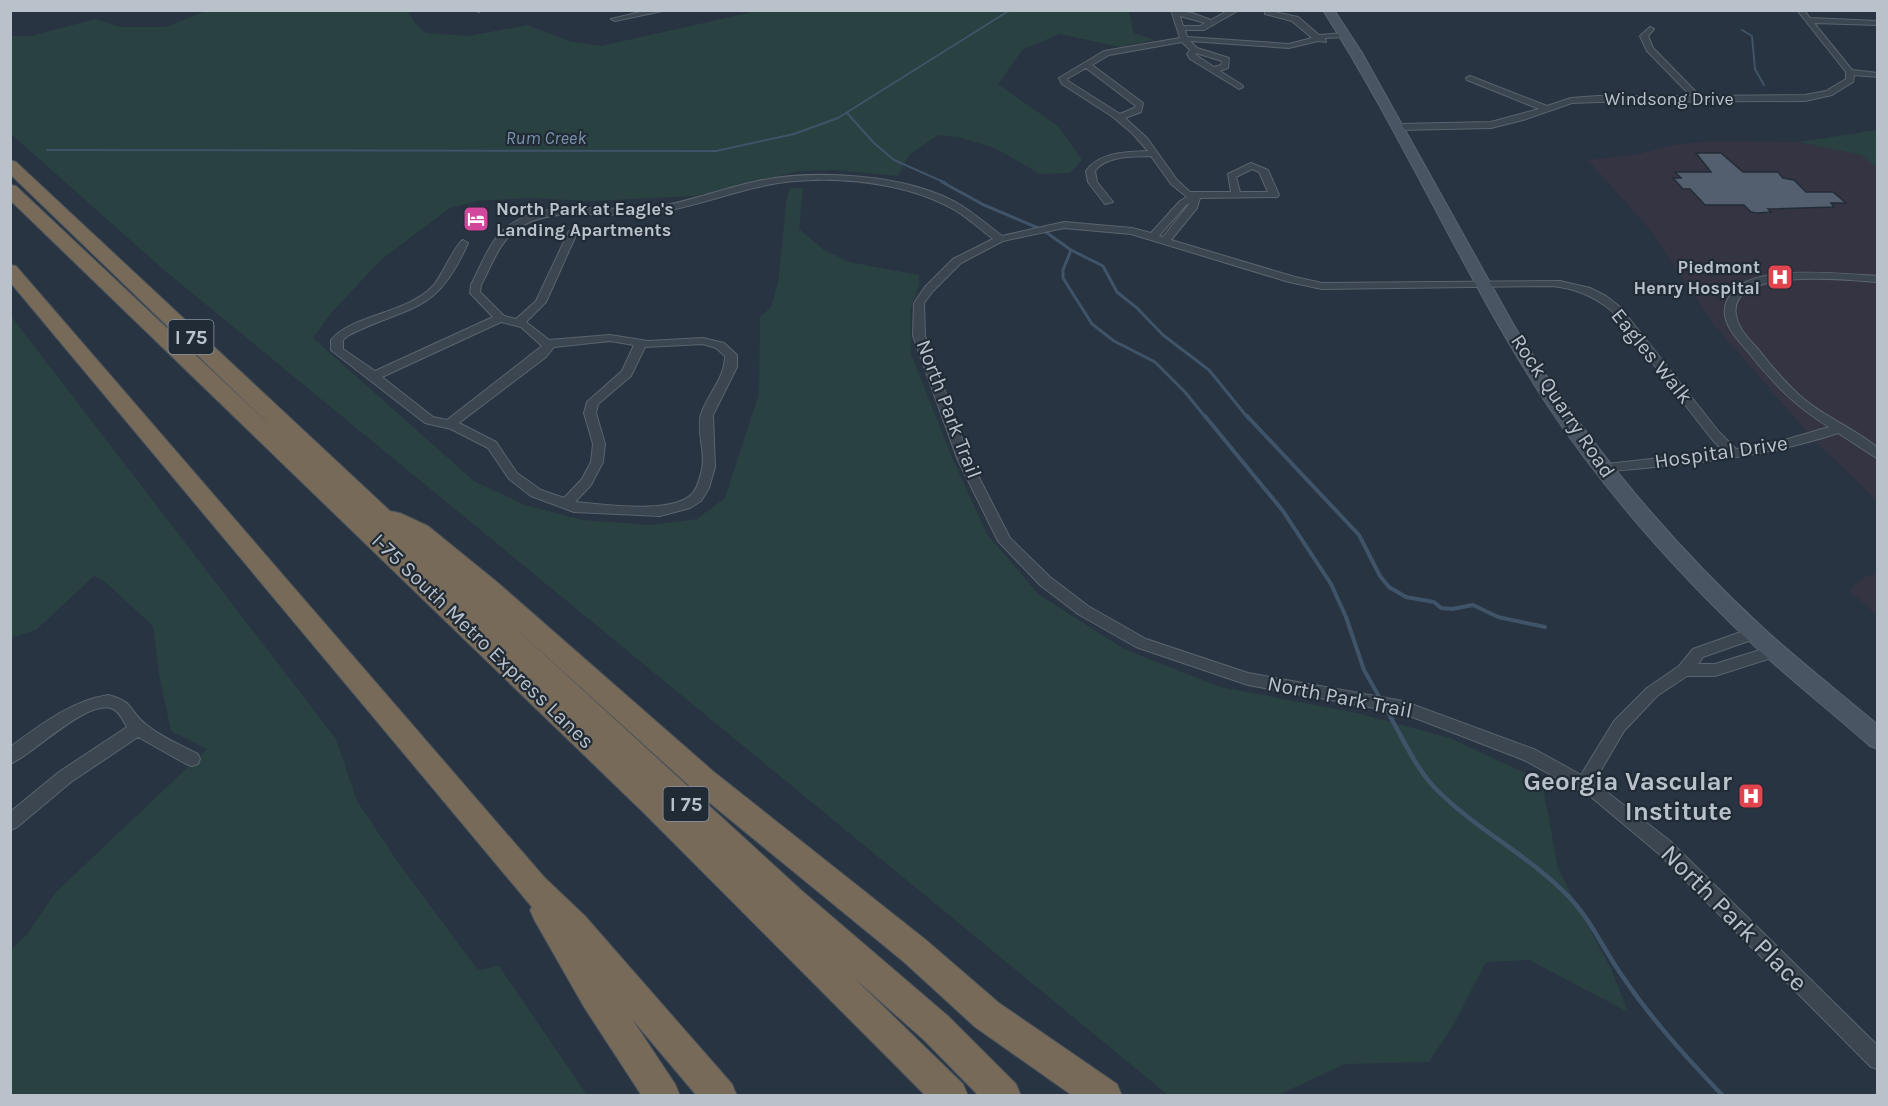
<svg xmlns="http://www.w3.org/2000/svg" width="1888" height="1106" font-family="Karla,sans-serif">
<rect width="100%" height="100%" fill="#283441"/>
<path fill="#353442" d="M1712 141 1798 142 1861 155 1877 168V501L1814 440 1715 326 1649 229 1588 160 1639 154 1672 145Z
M1877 574H1878L1877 616 1849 590 1866 576Z"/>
<path fill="#2a4142" d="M407 10 415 23 426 33 468 36 528 25 568 41 601 46 757 11H1129L1134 33 1155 40 1119 47 1060 34 1023 49 998 84 1059 127 1082 160 1070 173 1040 174 995 148 958 137 938 135 909 155 898 176 835 170 800 171 695 196 591 201 527 198 477 201 450 208 382 259 331 313 313 338 474 481 525 505 583 520 650 525 697 519 725 498 759 393 760 317 771 307 778 283 787 196 791 188H803L799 229 824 250 849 262 919 275V285L910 310 911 354 953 460 987 534 1038 594 1124 649 1220 687 1357 713 1450 738 1542 781 1558 869 1612 971 1628 1012 1529 960 1486 962 1454 1024 1429 1062 1345 1064 1278 1095H1168L164 270 11 134V36H31L95 19 121 27H166L206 11Z
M1877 130V168L1861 155 1798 142Z
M11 316 336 739 357 801 399 864 478 970 499 966 587 1095H11V950L28 933 55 893 207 749 171 731 159 674 153 626 103 580 94 576 36 630 13 637 11 643Z"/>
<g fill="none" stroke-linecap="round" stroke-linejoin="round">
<path stroke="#3f5369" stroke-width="2" d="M1742 30 1752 36 1755 69 1764 85
M847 113 874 143 894 160 946 183
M47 150 716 151 794 134 838 118 1010 10"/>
<path stroke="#3f5369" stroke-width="3" d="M942 182 984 205 1043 230 1071 250 1103 266 1117 292 1137 308 1163 335 1209 370 1248 418
M1071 250 1063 270V278L1092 324 1114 341 1155 362 1185 392 1206 418"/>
<path stroke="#3f5369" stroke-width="4" d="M1205 416 1283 511 1331 584 1346 617 1364 670 1381 700
M1247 416 1359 535 1380 576 1389 587 1406 597 1434 602 1441 608 1452 609 1473 605 1498 617 1545 627
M1385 707 1392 719"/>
<path stroke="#3f5369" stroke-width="4.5" d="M1391 718C1404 741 1416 768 1435 788 1475 829 1529 855 1569 897 1592 921 1604 951 1623 977 1652 1020 1687 1058 1723 1096"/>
</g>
<path fill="#535f6e" stroke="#232d38" stroke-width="1.5" d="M1696 153H1721L1743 172H1778L1783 178 1794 180 1806 192H1833L1846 203H1831L1834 207 1768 209 1771 212 1757 213 1751 212 1744 205H1705L1690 189H1683L1673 178H1681L1675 172H1711Z
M485 210 481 226 467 227 471 211Z"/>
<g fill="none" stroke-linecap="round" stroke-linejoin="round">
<g stroke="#5a646e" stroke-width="2">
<path id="street" d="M475 10H482L479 12Z
M649 10H667L615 21 611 19Z
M1171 10 1192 13 1211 20 1229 10H1239L1204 30H1185L1187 37 1289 44 1312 38 1292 21 1265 14V10L1298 17 1319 35 1345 33 1349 35 1345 37 1325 38 1326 42 1318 41 1289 48 1190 41 1197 48 1229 58 1228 68 1220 71 1242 85 1243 87 1239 89 1190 59 1187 54 1190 50 1182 42 1109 55 1092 65 1143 103 1141 112 1125 118 1147 138 1177 180 1190 192H1231L1228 174 1251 163 1268 170 1279 195 1277 197 1200 198 1197 208 1171 240 1295 277 1322 283 1560 281 1590 288 1606 296 1620 307 1719 432 1736 449 1781 441 1829 427C1796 407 1773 383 1749 353 1740 342 1727 330 1725 315 1723 300 1734 288 1746 282 1777 267 1842 274 1878 276V282C1850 280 1727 266 1736 315 1738 329 1749 339 1758 349 1772 367 1787 385 1805 400 1827 418 1855 429 1878 448V459L1838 433C1761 459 1682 464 1602 472L1596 468 1598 465 1723 451 1711 438 1612 311C1594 296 1575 288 1551 286L1322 289 1289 282 1131 234 1064 228 1003 241 961 263 933 291 924 303 925 336 969 458 1010 538 1050 577 1088 606 1146 639 1248 673 1403 701 1536 750 1581 775 1614 721 1647 688 1679 666 1693 649 1755 627 1760 629 1762 633 1760 637 1703 657 1698 664H1715L1776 645 1781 647 1783 651 1781 655 1715 676H1687L1657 696 1624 731 1594 782 1670 841 1878 1046V1069L1871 1067 1658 853 1590 796 1524 760 1402 713 1248 685 1136 647 1078 614 1040 585 998 541 957 458 913 336 914 303 925 287 953 259 993 239C980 229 967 217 953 209 899 179 817 173 758 187 724 195 691 207 656 213 609 221 539 198 505 241 495 253 489 271 481 285L480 292 504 316 516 319 536 301 569 231 577 233 546 302 526 322 549 340 610 335 648 341 703 338 724 343 737 355V367L713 415 715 467 709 488 701 501 690 508 660 516 574 512 531 496 509 479 488 448 451 429 425 423 331 350V340C349 316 408 313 433 286 442 276 456 243 463 240L468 243C436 315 412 304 349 335L343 340V349L375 371 493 317 470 293 471 285C479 270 486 250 497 237 536 191 606 216 657 207 691 201 724 188 758 181 816 169 911 174 962 206 976 215 989 226 1002 236L1064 222 1132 228 1151 233 1180 201 1187 197 1171 184 1151 156C1134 157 1106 155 1095 171L1097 182 1113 202 1105 204 1088 182 1086 171C1099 152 1126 152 1148 151L1132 133 1113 117 1062 84 1059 78 1104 51 1180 38ZM1180 16 1205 23 1200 26H1183ZM1196 53 1222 61 1221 65 1214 67 1196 55ZM1086 68 1136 106 1134 108 1120 114 1068 81 1067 79ZM1252 169 1259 172 1268 192H1240L1236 177ZM1190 203 1163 237 1159 236 1186 205ZM501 322 521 327 542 346 447 420 433 417 382 377ZM610 341 634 345 622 371 587 402 584 413 593 444 591 462 582 479 564 498 541 490 517 473 496 442 459 423 546 357 554 347ZM703 344 716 348 725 356C725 378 708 394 701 414 696 432 706 452 702 469 700 477 698 488 692 494 671 515 603 504 575 502L591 485 603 462 605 444 596 413 598 404 631 376 645 347Z
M1797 10H1804L1810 18 1878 21V25L1814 23 1852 70 1878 73V77L1854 75 1853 82 1832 95 1805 101 1598 102 1572 103 1523 120 1491 128 1398 130 1394 127 1398 124 1491 122 1539 109 1467 80 1466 78 1470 76 1547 106 1571 98 1598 96H1691L1647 51 1640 36 1650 27 1654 29 1648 36 1653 48 1700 96 1805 95 1826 91 1846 79V72Z
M108 695C136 702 128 712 148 726 163 738 181 745 198 754L200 759 198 764 192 766 186 764 138 737 71 782 16 828 10 830V812L59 772 127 727C123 721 120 712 113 709 87 698 33 755 10 764V747C40 725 71 701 108 695Z"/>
</g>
<g stroke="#5a646e" stroke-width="2">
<path id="secondary" d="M1323 10H1334L1362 53 1513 324C1582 437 1666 538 1763 628 1800 662 1839 692 1878 725V749L1870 746C1834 714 1796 684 1761 652 1682 578 1608 496 1548 406 1465 279 1405 139 1323 10Z"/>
</g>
<g stroke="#47515b" stroke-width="2">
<path id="highway" d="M10 160 16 162 390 511 400 513 428 526 497 582 714 772 926 940 999 1003 1117 1084 1122 1096H1073L975 1027 904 962 694 790 502 616 801 890 948 1016 1016 1084 1021 1096H979L924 1040 853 977 963 1084 968 1096H926L645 814 10 200V185L16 186 275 430 10 174Z
M10 265 16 266 544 877 585 916 732 1084 737 1096H697L632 1019 675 1084 680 1096H642L584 1007 535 921 530 910 532 907 10 282Z"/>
</g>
<use href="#street" fill="#3c4651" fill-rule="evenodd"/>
<use href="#secondary" fill="#4a5564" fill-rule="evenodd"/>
<use href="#highway" fill="#776a59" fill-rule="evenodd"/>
</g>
<defs>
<g id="hotel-square" transform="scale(1.35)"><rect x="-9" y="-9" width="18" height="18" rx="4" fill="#d1479c" stroke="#212b36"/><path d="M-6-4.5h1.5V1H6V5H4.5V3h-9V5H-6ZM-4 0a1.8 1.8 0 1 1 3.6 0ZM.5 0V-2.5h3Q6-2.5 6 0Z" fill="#fff"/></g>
<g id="hospital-square" transform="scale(1.35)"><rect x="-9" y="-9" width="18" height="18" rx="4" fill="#e0444e" stroke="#212b36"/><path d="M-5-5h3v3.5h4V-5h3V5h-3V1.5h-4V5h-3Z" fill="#fff"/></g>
</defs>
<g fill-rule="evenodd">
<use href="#hotel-square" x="476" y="219"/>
<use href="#hospital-square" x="1780" y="277"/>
<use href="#hospital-square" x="1751" y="796"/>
</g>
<g text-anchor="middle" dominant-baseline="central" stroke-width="4.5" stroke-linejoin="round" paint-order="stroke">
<g font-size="18" fill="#b9c1cb" stroke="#212b36">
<text x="1669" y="99">Windsong Drive</text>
</g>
<g font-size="18" font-style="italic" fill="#7b93ac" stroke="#212b36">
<text x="546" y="138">Rum Creek</text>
</g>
<g font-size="18" font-weight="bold" fill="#b9c1cb" stroke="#212b36" text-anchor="start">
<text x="496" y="209">North Park at Eagle's<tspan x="496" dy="21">Landing Apartments</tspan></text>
<text x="1760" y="267" text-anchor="end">Piedmont<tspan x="1760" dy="21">Henry Hospital</tspan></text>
</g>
<g fill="#212b36" stroke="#8b949e" stroke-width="1.5">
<rect x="168.5" y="320" width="45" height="34" rx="4.5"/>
<rect x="663.5" y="787" width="45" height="34" rx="4.5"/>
</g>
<g font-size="20" font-weight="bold" fill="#b9c1cb">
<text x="191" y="337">I 75</text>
<text x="686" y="804">I 75</text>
</g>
<g font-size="21" fill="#b9c1cb" stroke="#212b36">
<text transform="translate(1652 356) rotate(51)">Eagles Walk</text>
<text transform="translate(1563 406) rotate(56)">Rock Quarry Road</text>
<text transform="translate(949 409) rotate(69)">North Park Trail</text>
<text transform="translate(1721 452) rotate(-8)">Hospital Drive</text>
<text transform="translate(483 641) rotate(44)">I-75 South Metro Express Lanes</text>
<text transform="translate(1340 697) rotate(11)">North Park Trail</text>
</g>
<g font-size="26" font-weight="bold" fill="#b9c1cb" stroke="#212b36" text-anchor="end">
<text x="1732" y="781">Georgia Vascular<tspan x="1732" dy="30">Institute</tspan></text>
</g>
<g font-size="26" fill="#b9c1cb" stroke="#212b36">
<text transform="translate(1734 918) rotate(45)">North Park Place</text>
</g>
</g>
<rect width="1888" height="1106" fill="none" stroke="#b9c1cb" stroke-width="24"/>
</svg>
